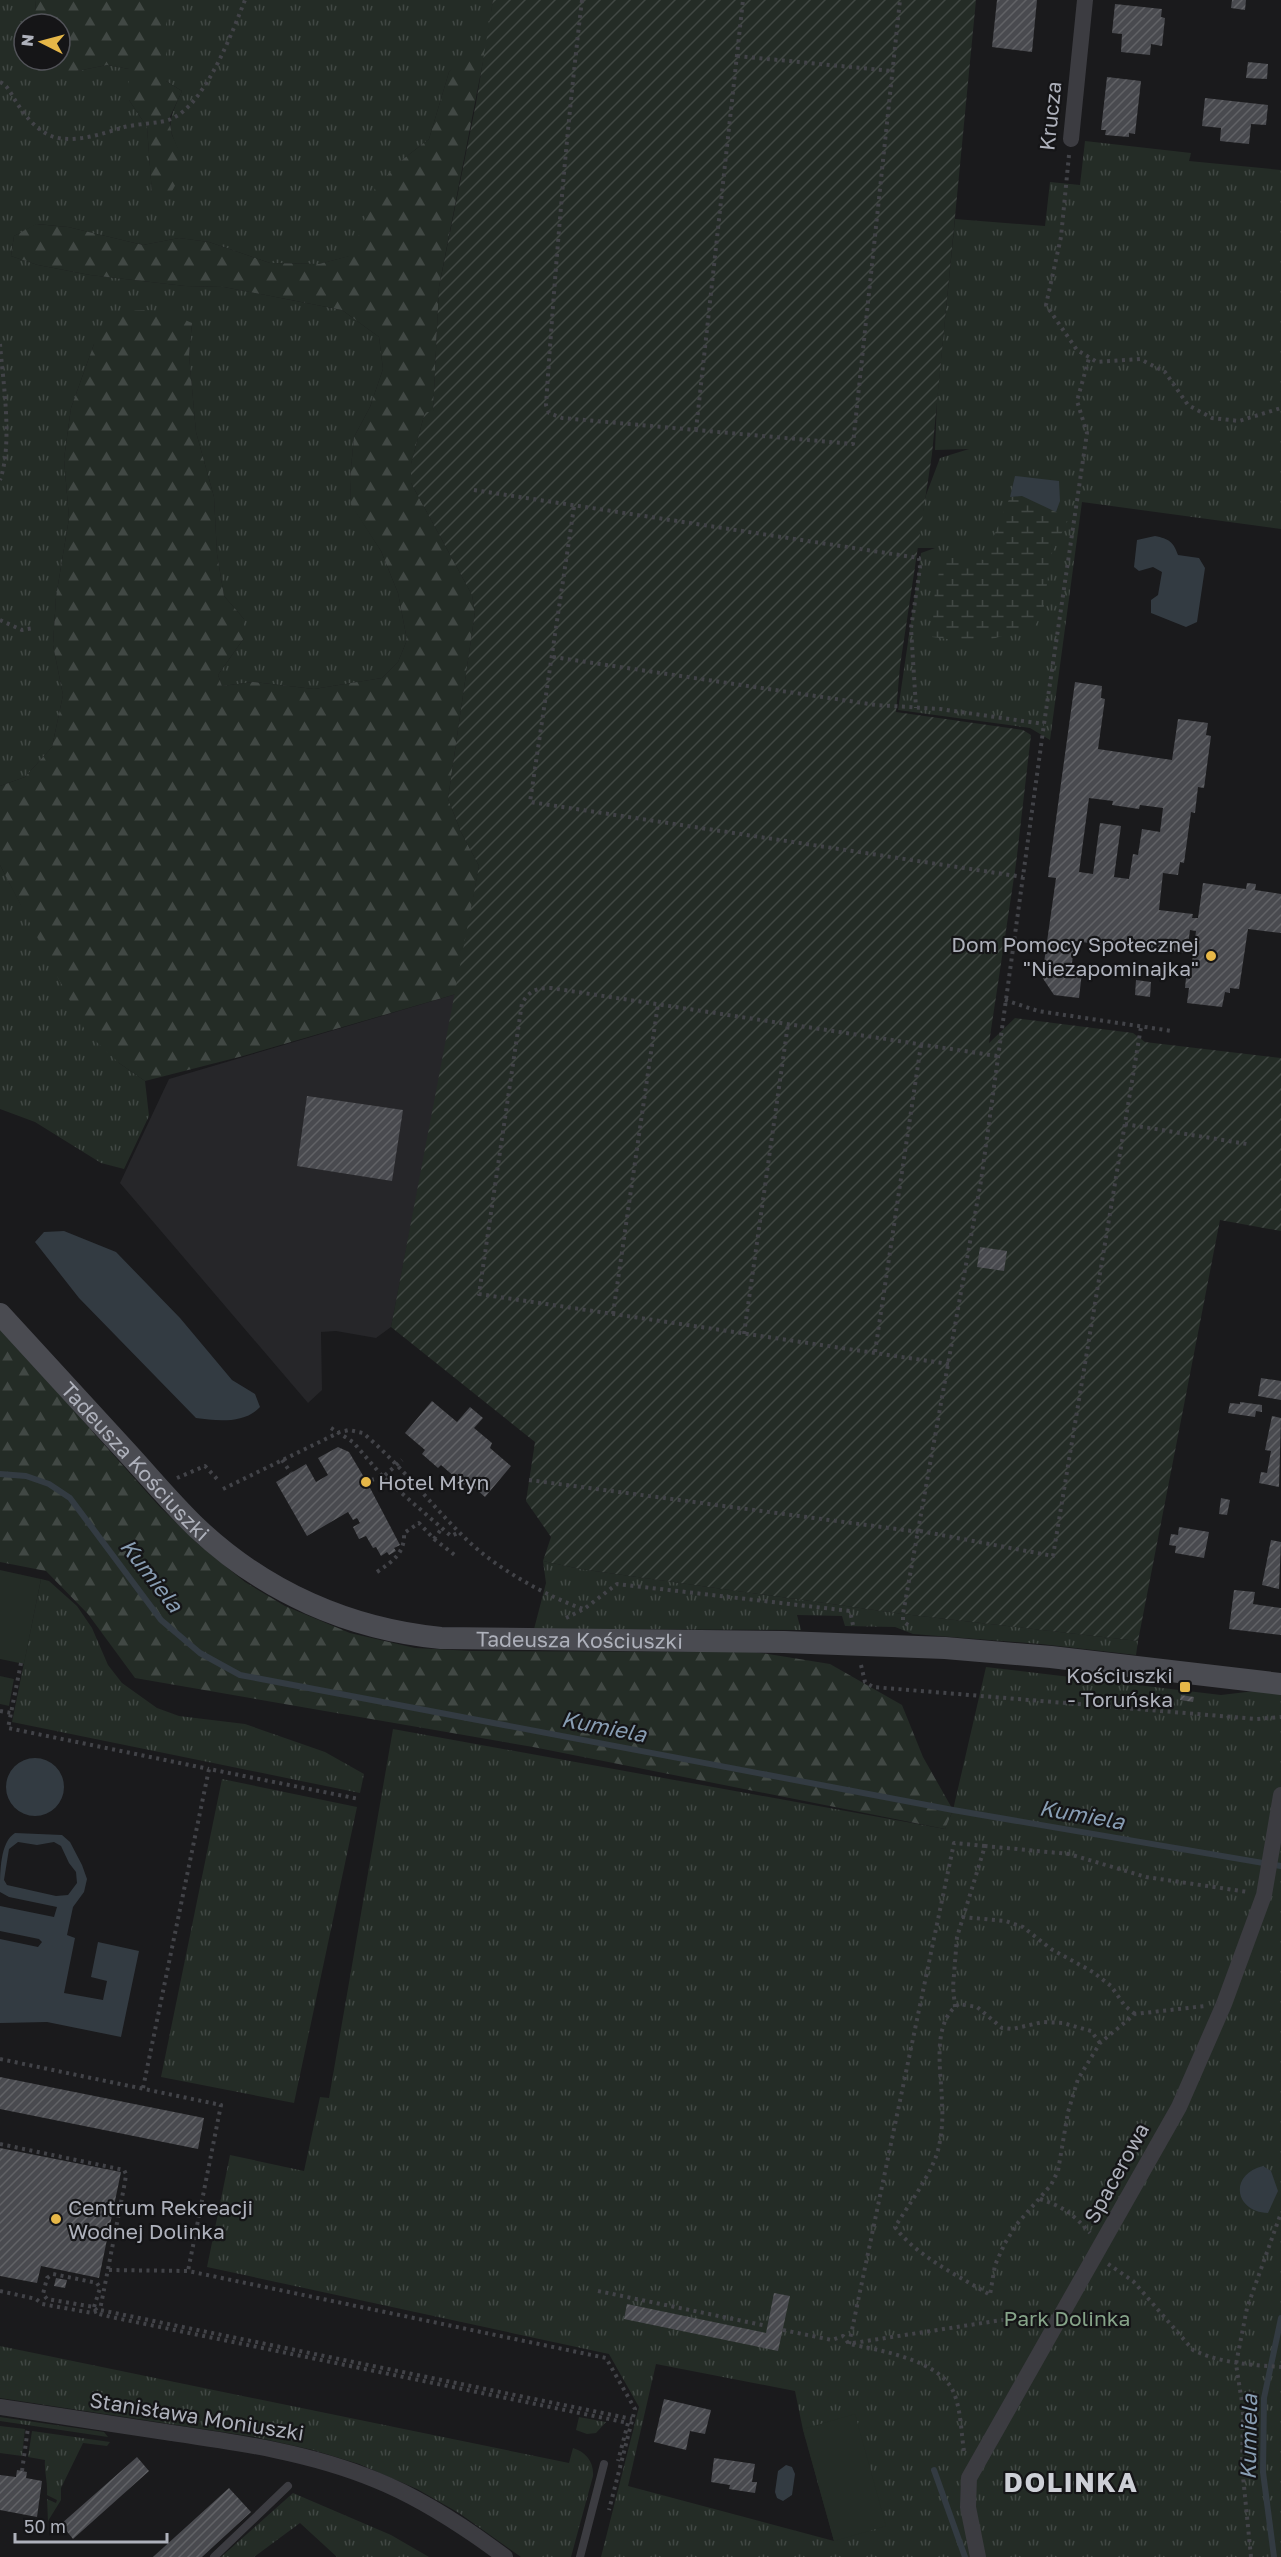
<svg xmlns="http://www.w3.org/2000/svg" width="1281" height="2557" font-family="'Golos Text',sans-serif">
<defs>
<pattern id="grass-tufts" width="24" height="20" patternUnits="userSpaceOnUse" patternTransform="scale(1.5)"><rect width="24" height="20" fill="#242c26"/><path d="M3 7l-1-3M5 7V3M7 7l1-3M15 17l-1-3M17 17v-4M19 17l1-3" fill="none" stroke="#414844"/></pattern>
<pattern id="forest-firs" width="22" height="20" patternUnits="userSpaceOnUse" patternTransform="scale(1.5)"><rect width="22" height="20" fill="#242c26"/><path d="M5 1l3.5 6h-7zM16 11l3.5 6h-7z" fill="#414844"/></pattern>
<pattern id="wetland-marsh" width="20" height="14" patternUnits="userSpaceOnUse" patternTransform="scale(1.5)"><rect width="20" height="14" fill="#242c26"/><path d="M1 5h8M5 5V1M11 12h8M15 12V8" fill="none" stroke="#414844"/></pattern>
<pattern id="garden-furrows" width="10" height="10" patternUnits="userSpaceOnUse" patternTransform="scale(1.5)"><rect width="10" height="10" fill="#242c26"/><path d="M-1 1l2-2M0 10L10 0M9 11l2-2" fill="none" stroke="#414844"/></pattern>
<pattern id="building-hatch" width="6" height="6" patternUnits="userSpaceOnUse" patternTransform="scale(1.5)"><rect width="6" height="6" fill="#494a4f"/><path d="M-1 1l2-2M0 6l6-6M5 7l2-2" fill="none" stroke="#616266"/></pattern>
</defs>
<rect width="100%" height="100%" fill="#1a1a1c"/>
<path fill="#262629" d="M456 994 391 1327 376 1338 336 1331 321 1332 322 1390 308 1403 120 1183 169 1079Z"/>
<path fill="url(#grass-tufts)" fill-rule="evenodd" d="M0 0H36L34 24H24V60H31L38 71H77L107 65 129 69V100L147 127 152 193 183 160C167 125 166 126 182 91L166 81V0H493L487 41 449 72 429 139 402 160 350 256 319 264 270 263 209 242 179 238 143 245 68 227 37 224 14 236 11 256 38 265 90 275 185 286 224 287 342 310 379 337 383 369 370 407 354 437 350 478 351 504 381 551 398 593 407 640 398 662 382 678 314 689 253 682 222 686 218 675 244 638V619L224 596 217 554 214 497 196 432 189 355 192 323 94 344 71 408 64 459 69 518 56 597 53 645 63 695 52 747 25 777 0 786Z
M1085 141 1191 153 1189 161 1281 170V529L1082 502 1050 740 1030 728 898 710 921 553 935 548H916L926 495 940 458 969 449 935 450 937 400 955 219 1045 226 1050 182 1080 185Z
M0 865 21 905 119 1063 145 1081 149 1116 124 1169 101 1163 35 1122 0 1109Z
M543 1561 580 1569 903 1614 1138 1641 1136 1655 1041 1644 913 1634 895 1627 845 1626 842 1616 797 1615 801 1630 534 1629 546 1583Z
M41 1579 49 1581 77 1606 92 1628 108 1665 122 1683 157 1708 179 1716 245 1724 325 1752 364 1774 360 1793 12 1722Z
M986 1667 1221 1695 1255 1691 1281 1694V2557H601L639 2407 609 2354 207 2267 230 2155 304 2171 320 2097 329 2098 393 1729 945 1829 953 1810ZM656 2364 795 2391 803 2430 834 2541 628 2486Z
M222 1779 357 1807 294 2103 161 2077Z
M0 2346 569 2463 573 2448C586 2452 594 2462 593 2476L571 2557H521L459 2513 417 2489 359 2464 313 2450 255 2437 0 2398Z
M0 2417 104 2432 108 2437 0 2421Z
M579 2417 606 2422 596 2433 587 2434 576 2430Z
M0 2426 25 2429 22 2456 0 2453Z
M32 2431 110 2442 107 2446 83 2443 61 2488V2500L48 2521 47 2499 56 2503 57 2500 47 2495C48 2482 44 2472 45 2460L28 2457Z
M293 2493 391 2535 429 2557H337L300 2523 254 2557H221Z"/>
<path fill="url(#forest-firs)" d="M36 0H166V81L182 91 169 119 172 135 183 159 179 178 169 197 152 194 147 127 129 100V69L107 65 77 71H38L31 60H60V24H34Z
M488 36 439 287 433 413 425 412 411 464V483L472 595 475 612 448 799 461 832 479 866 456 994 243 1056 145 1081 119 1063 86 1032 0 865V786L25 777 52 747 63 695 53 645 56 597 69 518 64 459 71 408 94 344 118 313C148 307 164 310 192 323L189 355 196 432 214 497 217 554 224 596 244 619V638L218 675 222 686 253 682 314 689 382 678 398 662 407 640 398 593 381 551 351 505 350 478 354 437 370 407 383 369 379 337 342 310 224 287 185 286 90 275 38 265 11 256 14 236 36 224 68 227 143 245 179 238 209 242 270 263 319 264 349 256 360 233 375 188 402 160 429 139 449 72 471 49Z
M0 1328 159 1506 198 1544 245 1582 285 1606 350 1633 415 1648 472 1651 755 1652 830 1664 902 1705 923 1757 953 1810 945 1829 533 1747 135 1678 88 1614 46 1571 0 1562Z"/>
<path fill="url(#wetland-marsh)" d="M1022 496 1047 506 1068 520 1051 555 1043 612 1034 627 978 643 932 637 935 589 943 556 984 560 1010 497Z"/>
<path fill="url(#garden-furrows)" d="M493 0H976L932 454 900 666 896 712 1023 730 1031 735 1016 864 989 1043 1015 1018 1133 1033 1145 1042 1281 1058V1231L1220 1220 1138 1641 903 1614 580 1569 543 1561 551 1537 526 1501 535 1442 391 1327 479 866 461 832 448 799 475 612 472 595 411 483V464L425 412H433L439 287 476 103Z"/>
<path fill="#242c26" d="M0 1570 41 1579 24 1664 0 1659Z
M0 1676 14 1679 9 1706 0 1704Z
M855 2414 886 2526 834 2541 803 2429Z"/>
<path fill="#333b42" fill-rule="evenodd" d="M1015 476 1059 481 1060 501 1056 512 1022 496 1010 497Z
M1155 536C1169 539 1173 541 1178 555L1199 558 1205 568 1197 622 1186 627 1151 613V600L1158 595 1162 572 1153 567 1139 571 1134 567 1137 540Z
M64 1231 116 1252 180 1318 232 1380 255 1394 260 1407C244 1424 217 1421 196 1418L79 1298 35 1242 44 1232Z
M6 1787a29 29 0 1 1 58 0a29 29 0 1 1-58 0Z
M15 1833 62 1835 70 1842 82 1865 87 1879 84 1892 73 1907 67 1935 75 1938 64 1993 103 2000 107 1981 91 1977 98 1942 139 1951 121 2037 47 2022 0 2023V1939L38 1947 42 1942 39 1939 0 1931V1906L54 1917 57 1907 9 1897 0 1892C0 1872 0 1842 15 1833ZM18 1842 37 1845 54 1842 61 1846 69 1863 76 1872 77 1883 68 1895 56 1896 7 1885 4 1880 9 1849Z
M1263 2166 1271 2171 1278 2191 1268 2213C1235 2212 1228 2175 1263 2166Z
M786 2465 792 2467 795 2474 792 2495 783 2501 777 2498 775 2492 778 2471Z"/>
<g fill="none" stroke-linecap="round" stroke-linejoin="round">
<path stroke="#333b42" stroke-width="6" d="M0 1474 26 1476 49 1484 70 1498 161 1620 200 1653 240 1675 953 1810 1281 1866
M934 2470 965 2557
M1274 2557 1263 2472 1264 2398 1281 2318"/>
</g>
<path fill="url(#building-hatch)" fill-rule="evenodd" d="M997 0H1037L1032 52 992 47Z
M1232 0H1246L1245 10 1231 8Z
M1115 4 1162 9 1161 17 1165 18 1162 46 1151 44 1150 55 1121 52 1122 34 1112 33Z
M1248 62 1268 64 1267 79 1246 78Z
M1107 77 1141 81 1135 134 1129 133V137L1105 135 1106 130H1101Z
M1205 98 1268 105 1266 125 1251 124 1249 144 1220 141 1221 128 1202 126Z
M1075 682 1102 686 1101 698 1105 699 1098 749 1172 760 1178 719 1208 723 1206 735 1211 736 1204 788 1198 787 1195 813 1191 812 1184 863 1180 862 1178 875 1163 873 1159 910 1193 914 1192 918H1198L1203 883 1246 889 1247 883 1256 884 1255 890 1281 894V933L1248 929 1239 989 1230 988V993L1225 992 1222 1007 1187 1003 1189 988H1185L1186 978 1190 979 1196 931 1190 930 1187 953 1119 944 1118 947 1075 941 1071 970 1082 972 1079 998 1054 995 1042 977 1056 878 1048 877ZM1089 798 1113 801 1112 805 1139 809 1140 805 1163 808 1160 832 1142 829 1138 855 1133 854 1129 879 1114 877 1121 826 1100 823 1093 874 1079 872Z
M1136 980 1151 982 1150 997 1135 995Z
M307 1096 403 1110 392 1181 297 1166Z
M980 1247 1007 1251 1004 1271 977 1267Z
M1261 1378 1281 1381V1400L1258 1396Z
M432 1401 457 1422 470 1407 483 1418 474 1428 492 1443 490 1448 511 1466 485 1497 467 1481 464 1485 441 1465 438 1468 422 1454 425 1450 405 1433Z
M1240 1402 1262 1405V1412L1256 1411 1255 1417 1228 1413 1230 1403 1240 1404Z
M1272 1416 1281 1418 1279 1487 1259 1483 1261 1472 1267 1473 1271 1451 1265 1450Z
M338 1447 349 1452 365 1479 369 1476 373 1483 369 1486 400 1545 394 1548 396 1551 389 1555 387 1552 381 1556 376 1547 373 1548 366 1536 359 1539 353 1527 360 1523 357 1518 353 1520 348 1512 307 1536 276 1482 306 1464 316 1482 328 1475 318 1458Z
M1221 1498 1230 1500 1227 1515 1219 1514Z
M1179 1527 1209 1532 1204 1558 1175 1553 1176 1546 1169 1545 1171 1534 1178 1535Z
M1271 1540 1281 1542 1279 1589 1262 1585Z
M1234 1590 1255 1592 1253 1604 1281 1608V1635L1229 1629Z
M1181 1695 1194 1697 1193 1702 1180 1700Z
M0 2077 204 2118 198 2149 0 2109Z
M0 2148 121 2172 99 2278 41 2266 37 2283 0 2276Z
M56 2278 67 2280 65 2288 54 2286Z
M774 2293 790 2296 778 2351 624 2319 627 2304 766 2333Z
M664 2399 711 2410 705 2434 690 2431 686 2450 654 2442Z
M137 2457 149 2471 73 2539 61 2524Z
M714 2458 755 2464 752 2482H757L755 2493 729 2489 730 2485 711 2482Z
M17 2470 27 2472 26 2478 42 2481 37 2517 0 2510V2475L16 2477Z
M229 2488 251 2512 202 2557H153Z"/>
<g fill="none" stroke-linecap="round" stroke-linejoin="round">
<path stroke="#424348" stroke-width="4" stroke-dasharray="3 4.5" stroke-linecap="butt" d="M582 0C566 135 555 270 546 405L549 413 562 418 853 444 900 0
M737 56 892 71
M0 82C9 86 11 95 17 103 25 116 38 132 54 137 75 143 102 134 121 128 137 123 160 124 171 119 205 105 232 33 245 0
M1069 155 1061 237 1046 305 1077 350 1097 362 1140 359 1165 372 1188 405 1212 418 1239 421 1281 408
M0 344C3 382 13 444 0 480
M696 430 743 0
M474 490 919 558 920 568 911 628 916 708
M574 507 530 802 1023 877
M0 620 22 630 33 628
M553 657 876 705 940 709 1044 724
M1005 1000 1038 1011 1172 1031
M1125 1124 1247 1144
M613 1314 658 1004
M744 1334 788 1024
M875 1352 921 1045
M949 1364 479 1294 522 1003C530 990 537 988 551 988L997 1056
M331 1428 353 1442 383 1477 451 1536 460 1532
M282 1460 291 1473
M177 1478 205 1466 217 1479
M371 1480 383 1477 402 1460
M529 1480 919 1532
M223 1489 340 1432 349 1430 363 1433C401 1465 431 1505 466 1539 496 1568 544 1595 583 1609
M920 1531 1053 1556 1141 1027
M434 1539 456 1556
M377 1572C393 1561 405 1553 404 1533L419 1523 434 1539 442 1528
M566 1618 584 1609 617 1584 850 1611 853 1625
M908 1625 903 1621V1614L981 1181 1044 724 1087 433 1077 401 1089 358
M21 1663 8 1728 209 1769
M861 1665 865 1682 873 1687 1257 1719 1281 1717
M0 1711 11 1713
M962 1917 1006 1921 1023 1927 1051 1949 1093 1972 1111 1986 1125 2006 1135 2014
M955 2007 953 1987 957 1937 985 1846 1069 1854 1146 1877 1248 1892
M1100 2043 1091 2031 1063 2023 1043 2022 1012 2029 1002 2028 977 2007 959 2004C930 2023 942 2075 942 2104 943 2118 942 2132 939 2146 934 2171 909 2204 895 2227 916 2256 959 2276 990 2295L995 2265 1005 2243 1017 2224 1051 2185 1058 2171 1068 2112 1078 2079 1100 2043 1135 2014 1205 2006
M0 2059 221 2105 188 2271
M143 2088 209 1769 359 1799
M0 2144 124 2170 126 2174 125 2182 100 2310
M1040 2199C1064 2207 1073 2214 1090 2233
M1108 2264 1133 2281 1193 2350C1220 2363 1251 2365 1281 2367
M109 2270 188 2271 606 2358 635 2409 609 2510
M0 2291 36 2299 42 2304 92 2313 100 2310 632 2419
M598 2291 767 2326
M94 2307 100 2288 97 2283 53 2274 47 2278 43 2294 47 2299 94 2307 99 2314 111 2317 628 2423 618 2461
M783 2330 832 2340 843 2336 849 2344C879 2350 939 2360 953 2391 961 2408 961 2432 964 2451
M853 2343 1041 2314
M849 2344 954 1843 985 1846
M22 2471 28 2428
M1251 2557 1242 2466 1243 2409 1236 2364 1247 2308 1281 2213"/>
<path stroke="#3c3c41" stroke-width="8" d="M214 2557 288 2486
M580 2557 604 2464"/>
<path stroke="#3c3c41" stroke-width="16" d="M1071 139 1085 0
M0 2407C57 2416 115 2424 172 2433 241 2443 311 2453 376 2480 423 2499 465 2527 505 2557
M978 2557 968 2507 969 2478 1179 2107 1224 2004 1264 1895 1281 1795"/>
<path stroke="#4a4b51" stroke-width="22" id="s1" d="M0 1314C41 1359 82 1403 123 1448 148 1475 171 1503 197 1528 265 1592 349 1629 441 1638L784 1642 945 1648 1051 1657 1281 1684"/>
</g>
<g fill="#e6b748" stroke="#151517" stroke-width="2">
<circle cx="1211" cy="956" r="6"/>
<circle cx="366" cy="1482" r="6"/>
<rect x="1179" y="1681" width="12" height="12" rx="3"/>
<circle cx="56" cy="2219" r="6"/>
</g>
<g text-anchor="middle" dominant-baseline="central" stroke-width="4.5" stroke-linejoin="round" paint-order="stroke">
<g font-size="21" fill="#aeb1bb" stroke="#151517">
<text transform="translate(1050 116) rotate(-84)">Krucza</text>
<text stroke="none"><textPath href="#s1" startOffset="200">Tadeusza Kościuszki</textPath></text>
<text stroke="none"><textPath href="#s1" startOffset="702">Tadeusza Kościuszki</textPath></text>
<text transform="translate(1116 2173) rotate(-61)">Spacerowa</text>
<text transform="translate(197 2416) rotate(9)">Stanisława Moniuszki</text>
</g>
<g font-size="21" fill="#aeb1bb" stroke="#151517" text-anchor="end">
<text x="1199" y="944">Dom Pomocy Społecznej<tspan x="1199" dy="24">"Niezapominajka"</tspan></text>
<text x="378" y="1482" text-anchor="start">Hotel Młyn</text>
<text x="1173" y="1675">Kościuszki<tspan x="1173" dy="24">- Toruńska</tspan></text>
<text x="68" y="2207" text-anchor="start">Centrum Rekreacji<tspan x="68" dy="24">Wodnej Dolinka</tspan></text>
</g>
<g font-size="21" fill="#86a489" stroke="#151517">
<text x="1067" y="2318">Park Dolinka</text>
</g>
<g font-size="22" font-style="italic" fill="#889db3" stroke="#151517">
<text transform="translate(152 1575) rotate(52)">Kumiela</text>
<text transform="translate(604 1726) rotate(11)">Kumiela</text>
<text transform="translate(1082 1814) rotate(10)">Kumiela</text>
<text transform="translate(1248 2437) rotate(-89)">Kumiela</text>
</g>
<g font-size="27" font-weight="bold" letter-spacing="1.5" fill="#ced0d7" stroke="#151517">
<text x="1071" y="2482">DOLINKA</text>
</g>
</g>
<g transform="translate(42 42) rotate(276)"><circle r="28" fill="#151517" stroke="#525359" stroke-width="1.5"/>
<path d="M0-4.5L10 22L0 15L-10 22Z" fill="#e6b748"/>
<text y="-9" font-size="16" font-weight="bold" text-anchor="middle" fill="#aeb1bb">N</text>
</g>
<path d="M15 2533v9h152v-9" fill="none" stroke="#aeb1bb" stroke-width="3"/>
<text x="24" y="2533" font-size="18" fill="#aeb1bb" stroke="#151517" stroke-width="4.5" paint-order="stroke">50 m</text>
</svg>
